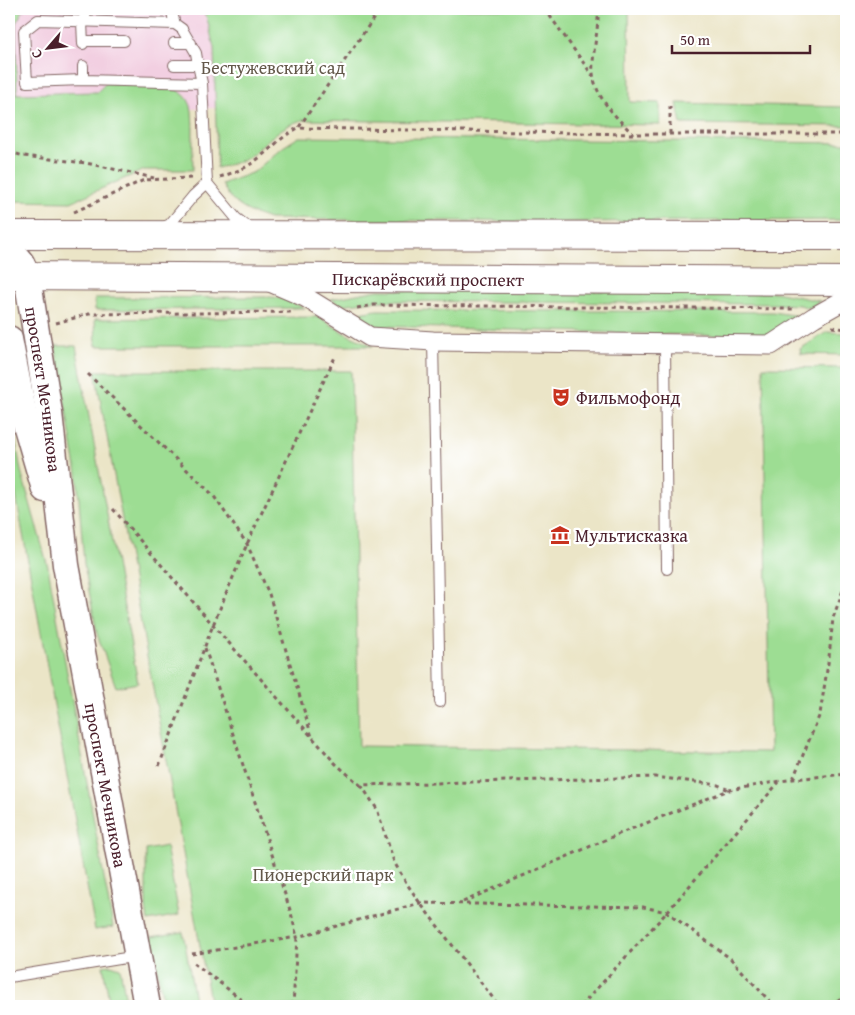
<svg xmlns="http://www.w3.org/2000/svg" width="855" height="1015" font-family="'Gentium Book Plus',serif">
<rect width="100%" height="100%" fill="#fff"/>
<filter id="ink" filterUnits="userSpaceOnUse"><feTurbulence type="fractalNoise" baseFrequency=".02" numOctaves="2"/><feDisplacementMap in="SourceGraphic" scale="10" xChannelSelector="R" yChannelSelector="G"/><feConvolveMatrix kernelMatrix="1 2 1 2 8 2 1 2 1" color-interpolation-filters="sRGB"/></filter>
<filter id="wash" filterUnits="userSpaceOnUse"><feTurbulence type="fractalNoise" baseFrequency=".0096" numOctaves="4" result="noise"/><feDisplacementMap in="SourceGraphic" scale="20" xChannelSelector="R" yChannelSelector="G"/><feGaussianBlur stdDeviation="1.12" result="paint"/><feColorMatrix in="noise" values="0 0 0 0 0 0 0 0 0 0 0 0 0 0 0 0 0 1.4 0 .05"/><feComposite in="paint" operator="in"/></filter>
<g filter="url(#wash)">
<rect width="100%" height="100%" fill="#ebe5c7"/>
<path fill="#f2cfe1" d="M24 9H201L207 18 214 48 216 108 192 109 186 95 97 92 17 94 16 23Z"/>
<path fill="#9ddd93" stroke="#747e5f" d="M9 9H24L16 23 17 94 97 92 107 82C132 83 188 77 192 111 194 131 192 151 193 170H144L71 202 9 201Z
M201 9H629L630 102 660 103V125L303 120C281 125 268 141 251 155 241 162 229 165 217 168L214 48 207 18Z
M677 103 846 107V126L681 124Z
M299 137 846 143V220L557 222 269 219C246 211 233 206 222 184L254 172 283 147Z
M378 290 775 292 820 301 809 308 800 305 777 304 374 301 340 305 331 299Z
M269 297 282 298 305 308 95 310V298Z
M377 310 773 312 798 316 767 337 373 326 352 314Z
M319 317 344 333 373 346H96L95 319Z
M827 332 846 333V355L801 354 800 349Z
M55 346H76L138 683 116 687 97 634 84 564 77 474Z
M763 367 846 368V1006H211L95 371H351L359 746 770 752Z
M13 426 21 471 48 567 113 927 95 930 9 457V427Z
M166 846 179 915 148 921 146 907V850Z
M183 932 196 1006H164L151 937Z
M111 965 120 968 127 1006H110L103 966Z"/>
</g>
<g filter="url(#ink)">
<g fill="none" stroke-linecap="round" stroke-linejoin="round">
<g stroke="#826462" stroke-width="12">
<path id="lane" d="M171 9 175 24
M83 41H124
M174 43H191
M83 44 82 22 88 9
M174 65H198
M83 80V66
M202 83 83 80 27 82 24 31 38 20 175 24 182 29 196 53 198 65 202 83 207 183 236 218 252 230
M162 228 170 224 193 196 207 183
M433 341 440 702
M665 344 667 569
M9 977 138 956"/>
</g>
<g stroke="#826462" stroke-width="21">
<path id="street" d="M270 282 305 297 370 337 433 341 771 345 814 317 846 299"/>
</g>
<g stroke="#826462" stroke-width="29">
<g id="secondary">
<path id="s1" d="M9 248 21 263 27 276 49 413 66 565 147 1006"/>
<path d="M9 339 24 417 45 489"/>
</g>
</g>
<g stroke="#826462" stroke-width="30">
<g id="primary">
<path d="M9 235 846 236"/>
<path id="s2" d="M9 276 846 281"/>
</g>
</g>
<path stroke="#826462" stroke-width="3" stroke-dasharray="4 4" stroke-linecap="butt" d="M545 9 593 76
M598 9C599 27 594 44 593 63 590 93 614 115 633 134
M299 127 380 9
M670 134V103
M9 152 24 156 86 163 154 178
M220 177C232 173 245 169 255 161 270 150 282 136 298 128L633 134H846
M74 212 144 180 191 178
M357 308 374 305 793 309
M56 323 89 314 293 312
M832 327 846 329
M88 374 213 495 247 544 269 594 312 737
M113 509 213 625 335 763 360 785 656 777 718 785 729 790
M205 648 291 913 297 937 293 1006
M159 766 213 625 247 544 336 355
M793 779 820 714 829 657 833 618 846 582
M361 785 377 809 394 862 407 884 420 903 499 1006
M463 902 621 833 729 790 793 779 846 774
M192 954 297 937 420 903 643 907 667 912 731 959 774 1006
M194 963 250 1006
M581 1006 667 912 779 782
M831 1006 846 994"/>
<use href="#lane" stroke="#fff" stroke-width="10"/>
<use href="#street" stroke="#fff" stroke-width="19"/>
<use href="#secondary" stroke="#fff" stroke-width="26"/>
<use href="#primary" stroke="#fff" stroke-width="28"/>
</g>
</g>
<defs>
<g id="theatre-bare" transform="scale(1.5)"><path d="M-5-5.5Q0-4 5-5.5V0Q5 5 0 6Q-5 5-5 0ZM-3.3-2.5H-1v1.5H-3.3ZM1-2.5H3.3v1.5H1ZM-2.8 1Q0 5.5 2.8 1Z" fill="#c8321e" stroke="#fff" stroke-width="2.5" paint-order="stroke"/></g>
<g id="museum-bare" transform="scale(1.5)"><path d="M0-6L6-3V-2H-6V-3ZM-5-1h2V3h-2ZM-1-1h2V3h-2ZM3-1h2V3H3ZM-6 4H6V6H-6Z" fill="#c8321e" stroke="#fff" stroke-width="2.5" paint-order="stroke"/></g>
</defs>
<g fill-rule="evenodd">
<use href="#theatre-bare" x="561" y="397"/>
<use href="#museum-bare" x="560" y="535"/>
</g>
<g text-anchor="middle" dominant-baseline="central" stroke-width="4.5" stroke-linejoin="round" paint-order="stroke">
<g font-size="18" fill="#63584a" stroke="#fff">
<text x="273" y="67">Бестужевский сад</text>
<text x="323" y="874">Пионерский парк</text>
</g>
<g font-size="18" fill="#4a1f2b" stroke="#fff">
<text stroke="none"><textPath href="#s2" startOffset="419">Пискарёвский проспект</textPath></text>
<text stroke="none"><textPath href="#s1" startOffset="148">проспект Мечникова</textPath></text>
<text stroke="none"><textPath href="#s1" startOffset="549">проспект Мечникова</textPath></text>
</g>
<g font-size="18" fill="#4a1f2b" stroke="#fff" text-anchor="start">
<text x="576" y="397">Фильмофонд</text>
<text x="575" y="535">Мультисказка</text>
</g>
</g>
<rect width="855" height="1015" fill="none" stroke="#fff" stroke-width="30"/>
<g transform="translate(48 48) rotate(242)" stroke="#ffffff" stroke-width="4" paint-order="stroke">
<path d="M0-4L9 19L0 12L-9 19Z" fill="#4a1f2b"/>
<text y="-8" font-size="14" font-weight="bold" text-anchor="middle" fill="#4a1f2b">С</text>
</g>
<path d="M672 45v8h138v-8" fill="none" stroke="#4a1f2b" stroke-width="2.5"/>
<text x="680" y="45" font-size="15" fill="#4a1f2b" stroke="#ffffff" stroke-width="4" paint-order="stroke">50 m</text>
</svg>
